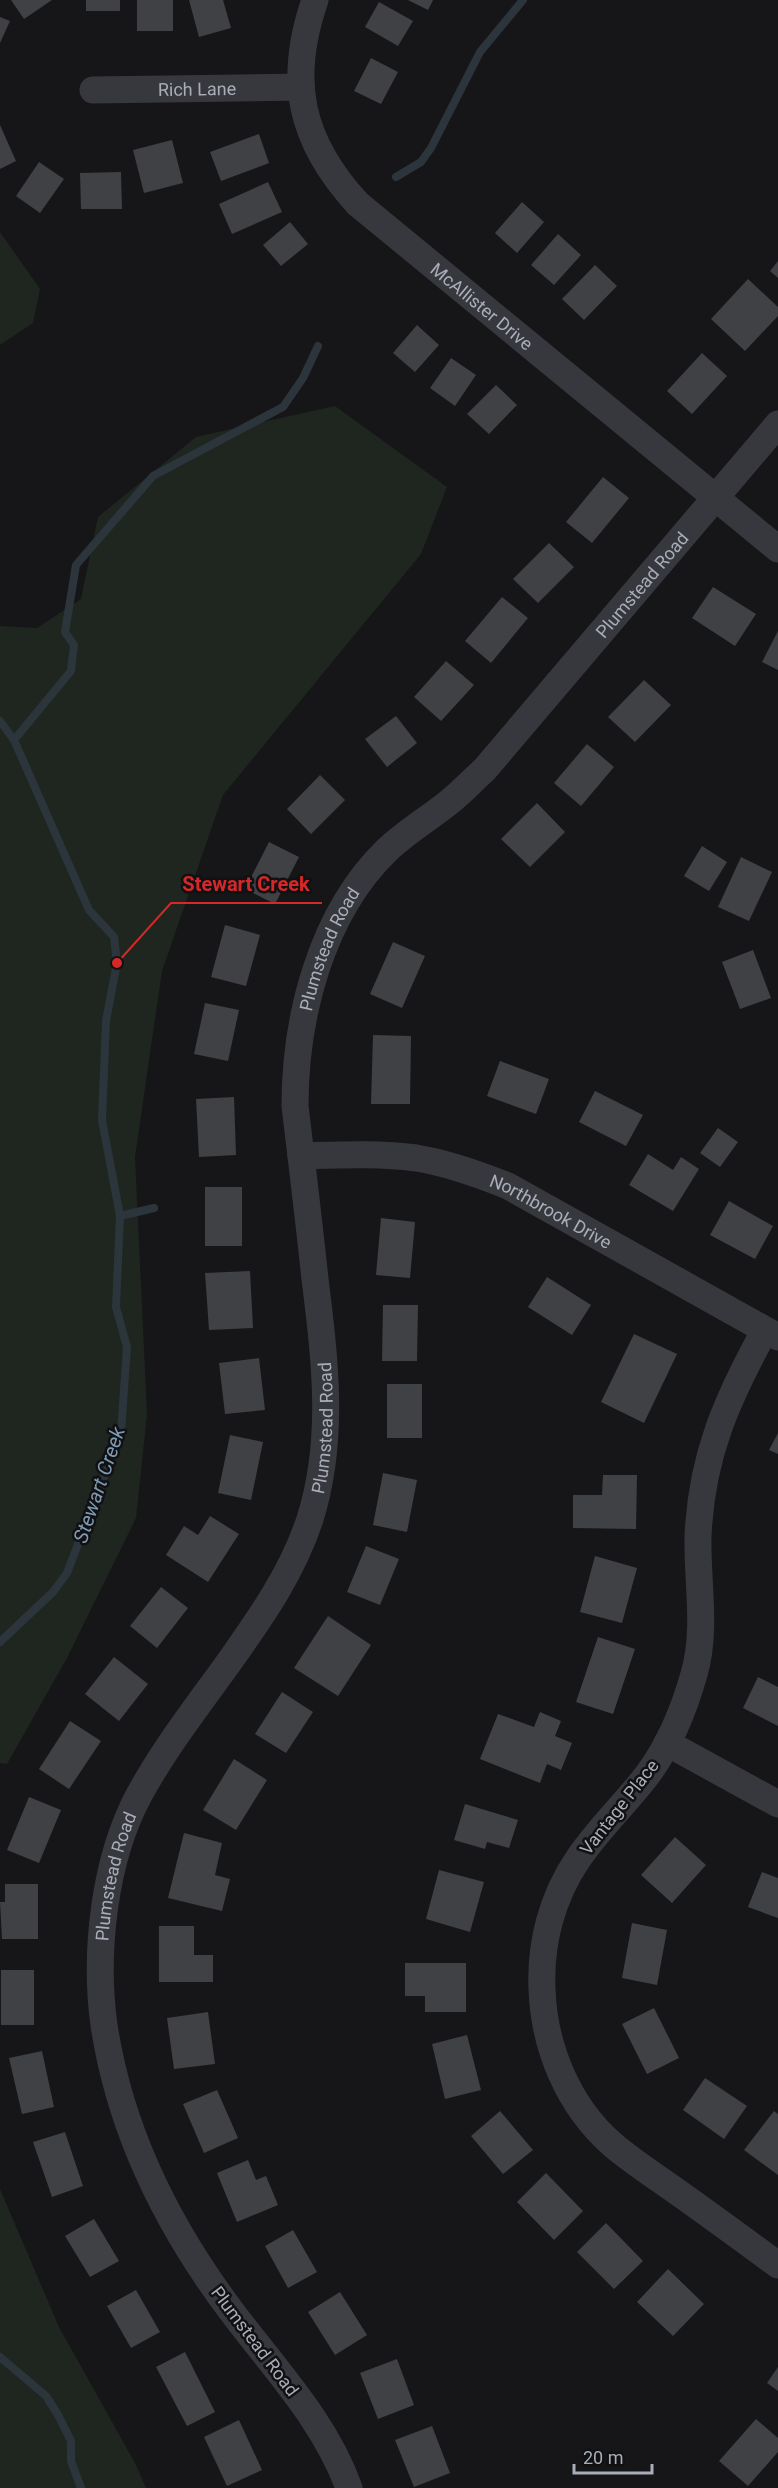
<svg xmlns="http://www.w3.org/2000/svg" width="778" height="2488" font-family="Roboto,sans-serif">
<rect width="100%" height="100%" fill="#161618"/>
<path fill="#1e261f" d="M0 232 40 289 33 323 0 345Z
M335 406 447 487 421 554 223 795 162 971 135 1157 147 1414 136 1518 67 1658 7 1764 0 1763V626L37 628 81 599 98 517 196 437Z
M0 2189 59 2327 135 2463 146 2488H0Z"/>
<g fill="none" stroke-linecap="round" stroke-linejoin="round">
<path stroke="#2c353c" stroke-width="8" d="M396 177 421 162 431 148 480 52 523 0
M0 721 14 740 89 910 114 937 117 963 106 1021 102 1120 120 1216 116 1307 127 1347 121 1432 67 1573 53 1592 0 1642
M14 740 71 671 74 645 65 632 76 565 153 476 283 407 303 378 318 346
M120 1216 154 1208
M0 2357 46 2396 58 2415 71 2441V2461L81 2488"/>
</g>
<path fill="#404145" d="M11 0H52L24 19Z
M86 0H120V11H86Z
M137 0H173V31H137Z
M189 0H223L231 28 199 37Z
M408 0H433L428 10Z
M379 2 413 21 398 46 365 27Z
M0 17 10 21 0 43Z
M371 58 398 72 381 104 354 91Z
M0 125 16 161 0 169Z
M259 134 269 163 221 181 210 152Z
M172 140 183 183 144 193 133 150Z
M39 162 64 179 40 213 16 196Z
M121 172 122 209H81L80 173Z
M268 182 282 212 232 234 219 204Z
M522 202 544 222 517 253 495 233Z
M290 222 308 244 281 266 263 245Z
M558 234 581 255 554 285 531 265Z
M778 261V278L770 271Z
M595 265 617 286 584 320 562 299Z
M748 279 778 307V316L745 351 711 319Z
M417 325 439 345 415 372 393 353Z
M702 353 727 376 692 414 667 391Z
M451 358 476 375 455 406 430 388Z
M496 385 517 405 489 434 467 414Z
M603 477 629 498 592 543 566 522Z
M549 543 574 567 538 603 513 579Z
M713 587 756 614 735 646 692 618Z
M502 597 528 618 491 663 465 641Z
M778 631V670L762 662Z
M446 661 474 685 441 721 414 697Z
M644 680 671 705 635 742 608 717Z
M396 716 417 743 387 767 365 739Z
M587 744 614 767 581 806 554 783Z
M320 775 345 800 311 834 287 809Z
M537 803 565 832 530 867 501 839Z
M269 842 299 857 275 904 245 889Z
M702 846 727 862 709 891 684 876Z
M741 857 772 872 749 921 718 907Z
M225 925 260 935 246 986 211 977Z
M393 942 425 956 402 1008 370 994Z
M753 950 771 998 740 1009 722 962Z
M205 1003 239 1010 228 1061 194 1054Z
M373 1035 411 1036 410 1104H371Z
M500 1061 549 1079 536 1114 487 1096Z
M595 1091 643 1115 626 1146 579 1122Z
M234 1097 236 1155 199 1157 196 1099Z
M718 1128 738 1142 720 1167 700 1153Z
M648 1154 673 1170 681 1157 699 1169 673 1211 629 1185Z
M205 1187H242V1246H205Z
M729 1201 773 1226 755 1259 710 1235Z
M381 1218 415 1222 410 1278 376 1275Z
M250 1271 253 1328 209 1330 205 1273Z
M547 1277 591 1305 572 1335 528 1307Z
M383 1305H418L417 1361H382Z
M634 1334 677 1354 644 1423 601 1402Z
M259 1358 265 1410 225 1414 219 1363Z
M387 1384H422V1438H387Z
M778 1433V1454L769 1450Z
M230 1435 263 1442 251 1500 218 1493Z
M383 1473 417 1480 407 1532 373 1525Z
M603 1475H637L636 1529 573 1528V1495H602Z
M210 1516 239 1534 208 1582 166 1555 184 1526 198 1535Z
M366 1546 399 1559 380 1605 347 1592Z
M595 1556 637 1568 622 1623 580 1612Z
M161 1587 188 1608 157 1648 130 1626Z
M328 1616 371 1645 338 1696 294 1668Z
M598 1637 635 1649 613 1714 576 1702Z
M114 1657 148 1684 119 1721 85 1694Z
M758 1677 778 1687V1726L743 1708Z
M282 1692 313 1712 286 1753 255 1734Z
M540 1712 561 1721 555 1736 572 1743 561 1770 547 1764 540 1783 480 1759 498 1714 534 1727Z
M70 1721 101 1741 69 1789 39 1769Z
M234 1759 267 1780 236 1830 203 1810Z
M29 1797 61 1810 39 1863 7 1850Z
M465 1804 518 1820 509 1848 487 1842 485 1849 454 1840Z
M184 1833 222 1843 215 1875 230 1879 222 1911 168 1898Z
M675 1837 706 1865 672 1903 641 1875Z
M439 1870 484 1882 470 1932 426 1919Z
M762 1872 778 1878V1918L748 1907Z
M5 1884H38V1939H2L0 1902H5Z
M632 1923 667 1930 657 1985 622 1978Z
M159 1926H194V1955H213V1982H159Z
M405 1963H466V2012H425V1996H405Z
M1 1970H34V2025H1Z
M654 2008 679 2058 647 2074 622 2024Z
M208 2012 215 2064 174 2069 167 2018Z
M467 2035 481 2090 445 2099 432 2044Z
M42 2051 54 2107 22 2114 9 2058Z
M705 2078 747 2106 724 2139 683 2110Z
M217 2090 238 2138 204 2153 183 2104Z
M500 2111 533 2150 503 2174 471 2136Z
M774 2111 778 2114V2175L744 2150Z
M65 2132 83 2186 52 2197 33 2142Z
M248 2160 256 2180 266 2176 278 2205 237 2222 217 2173Z
M546 2173 583 2211 554 2240 517 2202Z
M94 2219 119 2261 90 2277 65 2236Z
M606 2223 643 2261 614 2289 577 2252Z
M293 2230 317 2272 288 2288 265 2246Z
M668 2269 704 2304 673 2336 637 2302Z
M136 2290 160 2332 131 2348 107 2306Z
M340 2292 367 2335 335 2355 308 2312Z
M185 2352 215 2412 187 2426 156 2367Z
M397 2359 414 2405 378 2419 360 2373Z
M778 2367V2391L767 2383Z
M756 2419 778 2438V2452L748 2486 719 2461Z
M239 2420 262 2470 227 2486 204 2437Z
M432 2426 450 2473 414 2487 395 2440Z"/>
<g fill="none" stroke-linecap="round" stroke-linejoin="round">
<g stroke="#37383d" stroke-width="27">
<path id="s1" d="M315 0C287 81 300 141 358 204L778 549"/>
<path id="s2" d="M93 90 301 87"/>
<path id="s3" d="M301 1156C339 1155 378 1153 416 1158 448 1163 478 1174 508 1186L778 1337"/>
<path d="M765 1330C727 1399 701 1457 698 1537 697 1583 707 1630 694 1674 684 1710 670 1744 648 1774 626 1803 599 1828 578 1859 552 1897 540 1943 542 1989 544 2047 568 2106 613 2145 633 2162 655 2176 676 2191 710 2215 744 2240 778 2265"/>
<path d="M667 1743 778 1804"/>
<path id="s4" d="M349 2488C325 2421 274 2368 232 2312 168 2227 120 2131 104 2025 94 1953 104 1860 139 1795 165 1747 200 1703 232 1658 263 1614 293 1571 310 1519 335 1440 325 1360 315 1279 309 1222 302 1164 295 1106 295 1017 321 914 387 850 406 832 428 819 448 803 461 793 473 780 485 769L778 424"/>
</g>
</g>
<g text-anchor="middle" dominant-baseline="central" stroke-width="5" stroke-linejoin="round" paint-order="stroke">
<g font-size="18" fill="#a8adb8" stroke="#111113">
<text stroke="none"><textPath href="#s2" startOffset="104">Rich Lane</textPath></text>
<text stroke="none"><textPath href="#s1" startOffset="382">McAllister Drive</textPath></text>
<text stroke="none"><textPath href="#s4" startOffset="2156">Plumstead Road</textPath></text>
<text stroke="none"><textPath href="#s4" startOffset="1670">Plumstead Road</textPath></text>
<text stroke="none"><textPath href="#s3" startOffset="261">Northbrook Drive</textPath></text>
<text stroke="none"><textPath href="#s4" startOffset="1184">Plumstead Road</textPath></text>
<text transform="translate(619 1807) rotate(-52)">Vantage Place</text>
<text stroke="none"><textPath href="#s4" startOffset="680">Plumstead Road</textPath></text>
<text transform="translate(255 2341) rotate(53)">Plumstead Road</text>
</g>
<g font-size="20" font-style="italic" fill="#7f9bb3" stroke="#111113">
<text transform="translate(99 1485) rotate(-71)">Stewart Creek</text>
</g>
</g>
<path fill="none" stroke="#d62828" stroke-width="2" d="M117 963L171 903H322"/>
<circle fill="#d62828" stroke="#111113" stroke-width="2" cx="117" cy="963" r="6"/>
<g font-size="20" text-anchor="middle" font-weight="bold" fill="#d62828" stroke="#111113" stroke-width="5" stroke-linejoin="round" paint-order="stroke">
<text x="246" y="891">Stewart Creek</text>
</g>
<path d="M574 2464v9h78v-9" fill="none" stroke="#a8adb8" stroke-width="3"/>
<text x="583" y="2464" font-size="18" fill="#a8adb8" stroke="#111113" stroke-width="4.5" paint-order="stroke">20 m</text>
</svg>
